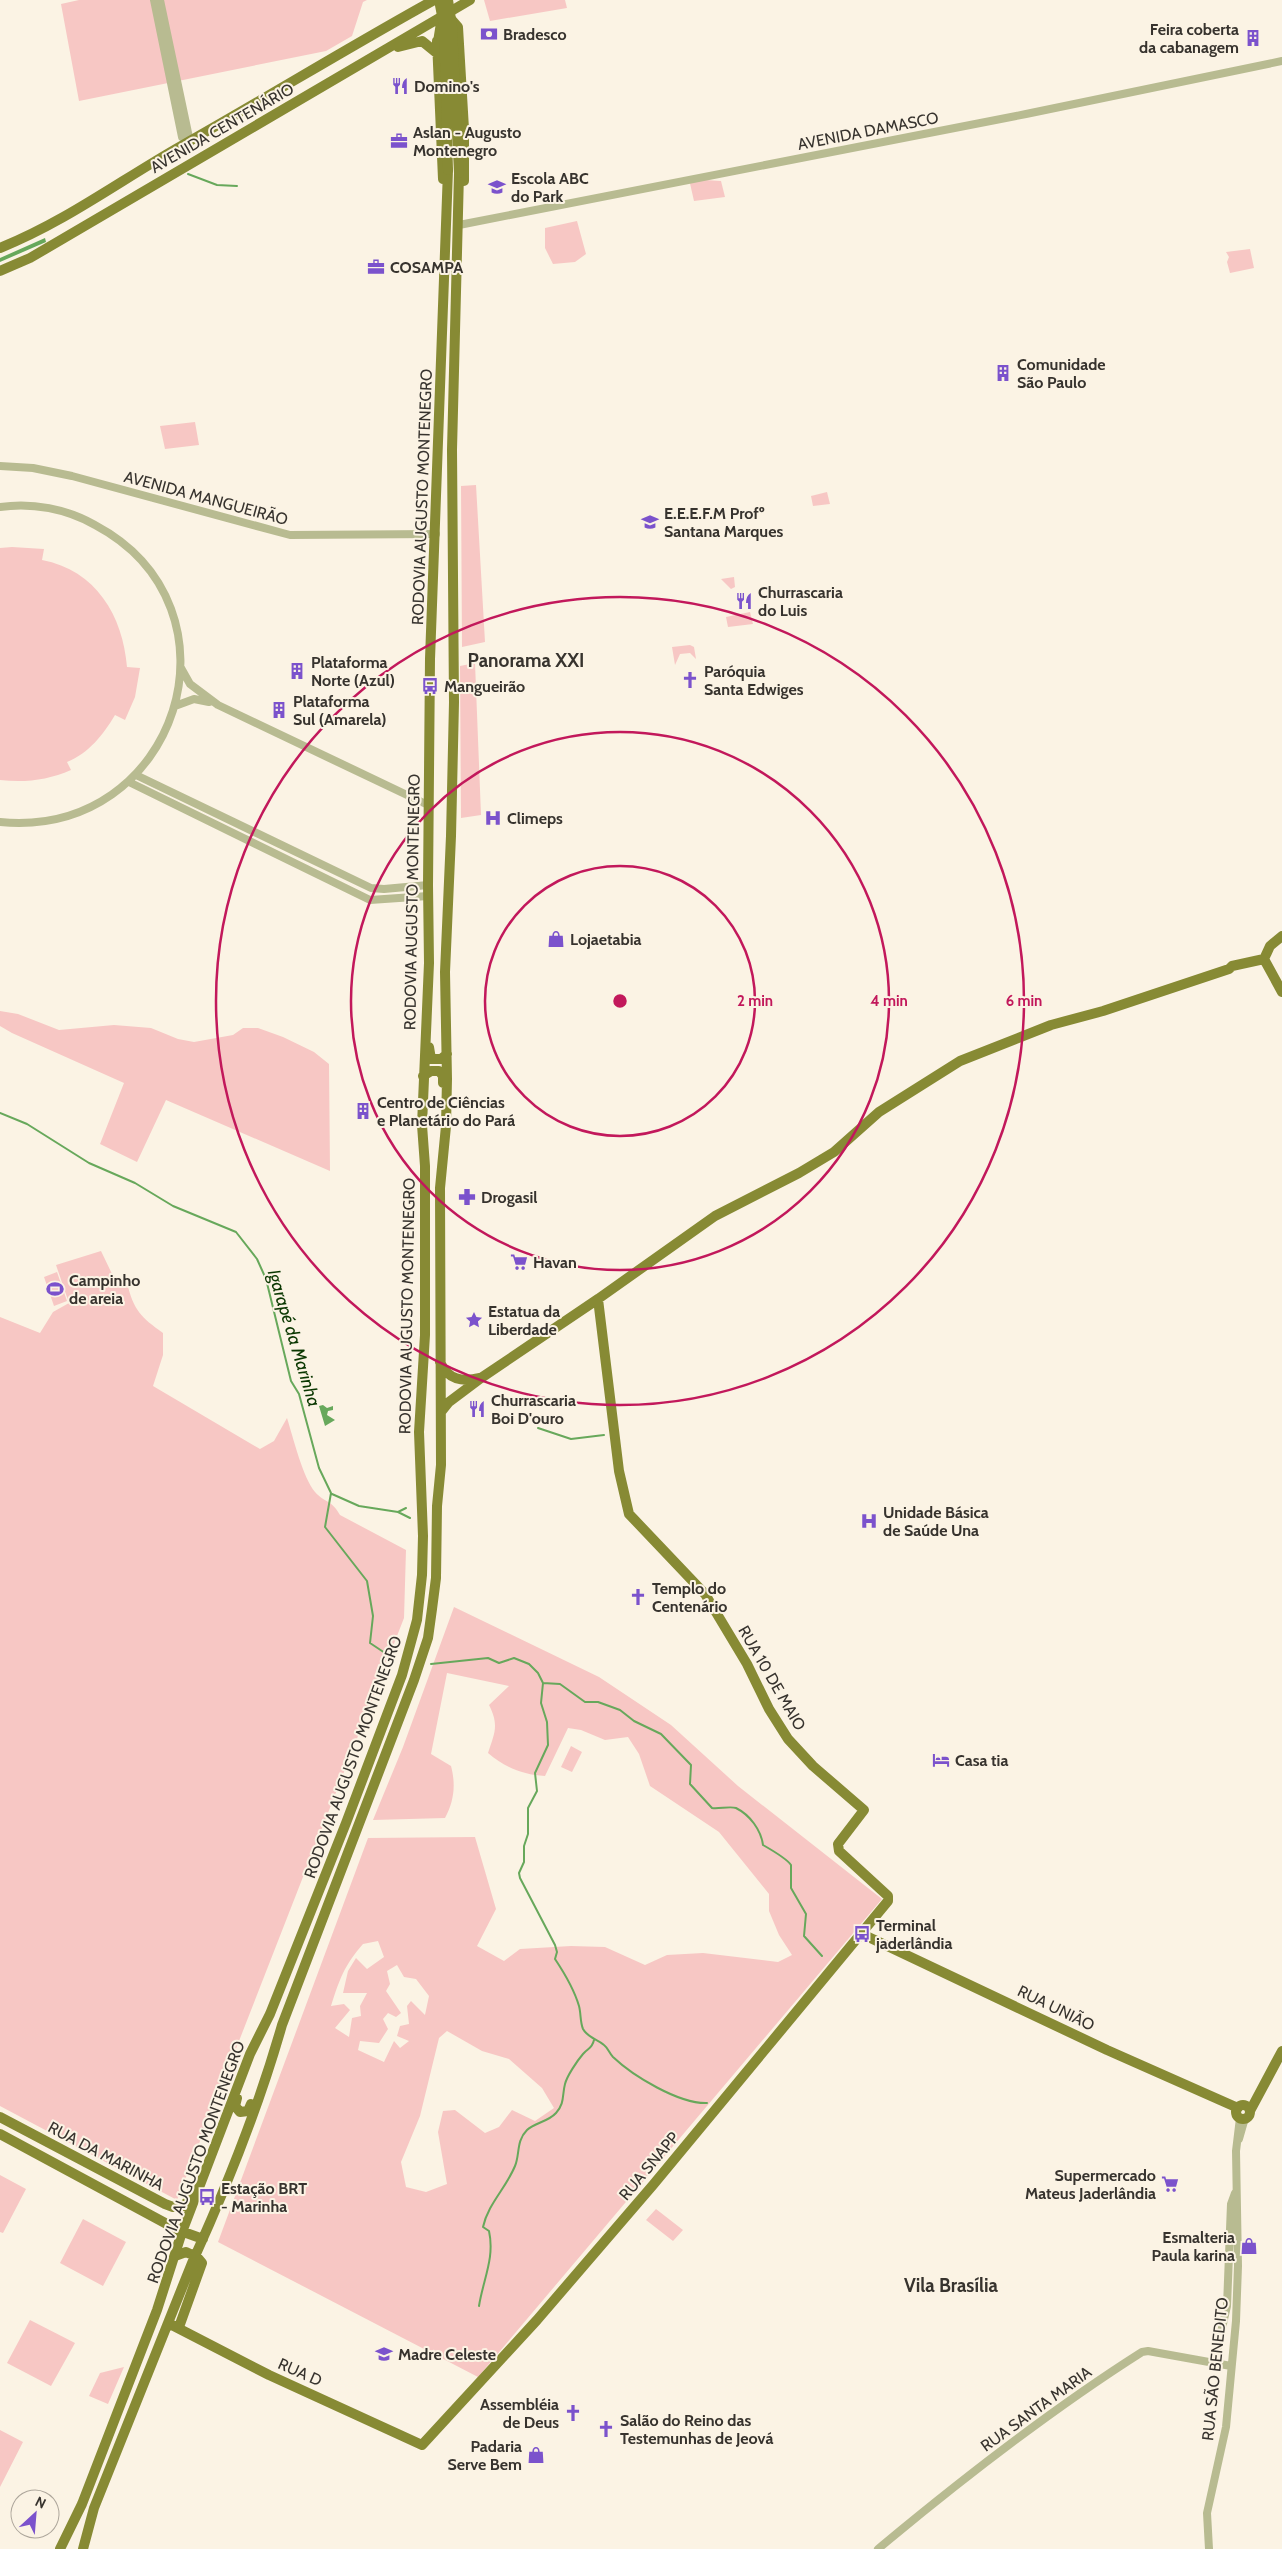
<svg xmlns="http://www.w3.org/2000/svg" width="1282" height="2549" font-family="Cabin,sans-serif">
<rect width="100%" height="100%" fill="#fbf3e4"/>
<path fill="#f7c7c4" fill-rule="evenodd" d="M79 0H367L363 2 352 36 326 51 79 101 61 4Z
M484 0H565L567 8 490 21Z
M689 179 721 181 725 197 694 201Z
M577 221 586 254 575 262 553 264 545 248V228Z
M1250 249 1254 268 1230 273 1227 262 1229 257 1226 252Z
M195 422 199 445 165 449 160 426Z
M476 485 485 642 462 647 461 486Z
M827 492 830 504 813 506 811 496Z
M12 547 44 549 42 560C96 570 123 616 127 667L140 668 135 697 125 720 115 715C103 735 89 753 67 762L71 770C48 780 25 783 0 780V548Z
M734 577 735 587 731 589 721 579Z
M750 612 753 624 728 627 726 617Z
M690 645 694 647 696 659 690 653 680 654 675 665 672 647Z
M475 663 481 815 461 818 460 666Z
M0 1011 18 1014 59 1030 114 1025 151 1028 178 1039 194 1042 233 1035 243 1028H258L283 1037 314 1052 329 1064 330 1171 166 1100 137 1162 100 1144 124 1083 12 1033 0 1026Z
M101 1251 113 1276 127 1283C134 1311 141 1317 163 1333V1355L153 1386 260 1449 274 1441 287 1418C293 1437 303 1478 315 1492 325 1503 332 1500 340 1515L406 1550 404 1618 177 2200 0 2106V1317L40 1333 53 1312 69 1303 56 1265Z
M57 1272 67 1301 54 1306 44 1277Z
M454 1607 599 1677 671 1725 738 1786 882 1899 478 2377 218 2242 368 1838 475 1837 496 1909 477 1946 504 1961 520 1949 571 1946 605 1947 645 1965 667 1955 703 1953 778 1962 792 1955 779 1935 769 1911V1894L719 1832 650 1786 639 1754 628 1737 605 1740 581 1730 568 1728 545 1776C523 1775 504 1767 488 1753 495 1732 499 1725 489 1705L509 1686 447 1673 431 1754 451 1766C456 1785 454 1801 445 1818L373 1820 403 1747ZM378 1941 384 1957 367 1969 356 1958 348 1971 343 1993H367L360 2006 361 2016 352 2018 349 2037 335 2028 350 2010 344 2004 331 2006C340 1978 344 1966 363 1944ZM397 1965 404 1977 416 1979 429 1996 425 2015 411 2001 407 2006 409 2024 400 2026 397 2036 409 2041 400 2048 394 2041 384 2062 358 2050 360 2041 379 2043 388 2029 383 2019 388 2013 396 2017 401 2013 386 1991 390 1984 387 1971ZM447 2031 482 2051 509 2059 542 2088 554 2108 535 2121 512 2110 499 2127 485 2133 455 2110 443 2111 438 2132 447 2184 426 2192 406 2187 401 2162 420 2116 439 2038Z
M571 1746 582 1752 572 1772 561 1767Z
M0 2175 26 2189 3 2233 0 2232Z
M656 2209 683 2230 673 2241 646 2220Z
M83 2219 126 2242 103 2286 60 2263Z
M30 2320 75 2343 51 2386 7 2363Z
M124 2367 108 2404 89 2396 100 2373Z
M0 2430 23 2442 0 2487Z"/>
<path fill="#67a85b" d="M45 238 46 242 0 262V258Z
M323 1405 327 1408 333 1406V1410L328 1411 327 1415 335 1420 325 1426 319 1406Z"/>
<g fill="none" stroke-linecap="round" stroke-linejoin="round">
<path stroke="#67a85b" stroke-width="2" d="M188 174 217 185 237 186
M0 1113 27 1124 89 1163 135 1183 173 1206 236 1232 257 1259 266 1279 291 1381 299 1394 319 1468 331 1493 325 1527 367 1581 373 1616 370 1643 394 1659
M538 1428 571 1439 604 1435
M332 1494 359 1506 398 1512 410 1518
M398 1512 406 1508
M431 1664 488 1658 499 1663 514 1658 529 1664 538 1673 543 1683 541 1703 547 1722 548 1745 535 1773 537 1791 528 1808V1834L524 1846V1862L519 1873 520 1878 555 1945 557 1952 555 1959C565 1974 574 1989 579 2006 581 2013 580 2022 583 2029 588 2038 597 2039 604 2045 608 2048 609 2053 613 2057 633 2076 679 2104 707 2103
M543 1683 560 1684 585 1702H598L620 1710 634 1721 661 1734 691 1765 690 1784 712 1808C719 1809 730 1806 736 1808 750 1815 761 1830 763 1845 770 1849 787 1859 791 1865V1888L806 1914 804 1936 822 1956
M479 2306C483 2280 495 2258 489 2231L483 2227C488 2204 506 2188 515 2166 520 2154 516 2141 527 2130 534 2123 548 2122 556 2113 565 2103 562 2095 565 2084 567 2076 577 2061 583 2054 588 2048 592 2049 594 2040"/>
<path stroke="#b8bb91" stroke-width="8" d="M154 0 182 137
M160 0 190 142
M459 225 1026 114 1282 61
M0 466 33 468 72 476 290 535 436 534
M0 507C32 502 67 509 95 525 251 608 178 839 0 822
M181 668 190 684 218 705 428 805
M175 706 194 699 209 702
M136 775 371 888 384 889 428 885
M129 782 370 900 428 896
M1239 2139 1245 2118
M1214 2363 1227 2306 1231 2204 1235 2193
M878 2549C962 2479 1049 2411 1142 2352L1148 2351 1231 2366
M1209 2549 1207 2513 1226 2427 1236 2321 1238 2266 1236 2151 1240 2118"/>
<path stroke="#878a34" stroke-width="10" d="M437 41 443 179
M398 47 422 41 438 54
M437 48 441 23 451 19 458 27 464 129V181
M0 248C65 222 121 180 181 146 266 98 349 47 434 0
M0 271 30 258 470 0
M1264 959 1282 992
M1264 959 1270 946 1282 936
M429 1047 431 1059H441L447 1054
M423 1076 431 1071H439L443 1076V1083
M440 1362C448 1380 462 1382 480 1378
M441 1412 449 1402 481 1378 598 1299 715 1216 799 1173 834 1152 879 1112 960 1061 1051 1025 1103 1011 1229 969 1232 966 1264 959
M862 1934 1107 2050 1238 2108
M237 2098 235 2106 240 2112 248 2111 251 2104
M1236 2112a7 7 0 1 1 14 0a7 7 0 1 1-14 0Z
M1250 2111 1282 2051
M0 2117 165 2204 173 2207 184 2206 192 2195
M0 2134 178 2230 203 2239
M175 2256 186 2252 197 2257 202 2263 179 2327
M168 2323 269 2375 422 2445 537 2320 653 2185 888 1901V1896L839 1851 838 1844 864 1810 813 1766 788 1739 769 1709 747 1664 705 1594 629 1514 619 1471 598 1299
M60 2549 82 2504 157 2310 182 2232 250 2054 270 2014 346 1823 402 1675 417 1620 422 1575 423 1536 419 1432 425 1335V1166L422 1125 429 963 428 885 430 659 448 170
M83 2549 94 2508 192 2263C227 2186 259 2106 282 2025L414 1680 428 1638 432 1609 436 1578 437 1506 441 1465 440 1188 446 1126 447 1079 445 972 451 836 454 702 452 450 459 173"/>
<path stroke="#878a34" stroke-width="10" d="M439 0 444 26 448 170
M448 0 452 26 459 173"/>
</g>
<g fill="none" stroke="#c2185b" stroke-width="2.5">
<circle cx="620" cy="1001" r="135"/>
<circle cx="620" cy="1001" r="269"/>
<circle cx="620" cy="1001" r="404"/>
</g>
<defs>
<g id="bank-bare" transform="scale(1.35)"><path d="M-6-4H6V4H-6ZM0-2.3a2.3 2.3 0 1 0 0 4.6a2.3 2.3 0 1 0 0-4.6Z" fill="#7b52cc" stroke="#fbf3e4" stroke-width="2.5" paint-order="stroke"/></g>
<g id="building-bare" transform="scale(1.35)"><path d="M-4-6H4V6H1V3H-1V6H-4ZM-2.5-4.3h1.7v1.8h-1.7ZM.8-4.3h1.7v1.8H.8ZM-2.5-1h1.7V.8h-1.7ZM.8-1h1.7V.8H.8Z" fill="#7b52cc" stroke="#fbf3e4" stroke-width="2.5" paint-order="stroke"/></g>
<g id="restaurant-bare" transform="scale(1.35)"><path d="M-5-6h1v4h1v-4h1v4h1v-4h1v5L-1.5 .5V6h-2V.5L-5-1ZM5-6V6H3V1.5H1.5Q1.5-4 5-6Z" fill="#7b52cc" stroke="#fbf3e4" stroke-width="2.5" paint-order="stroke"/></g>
<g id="office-bare" transform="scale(1.35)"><path d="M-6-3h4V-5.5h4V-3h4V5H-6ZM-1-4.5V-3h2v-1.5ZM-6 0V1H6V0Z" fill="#7b52cc" stroke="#fbf3e4" stroke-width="2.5" paint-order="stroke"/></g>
<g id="school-bare" transform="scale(1.35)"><path d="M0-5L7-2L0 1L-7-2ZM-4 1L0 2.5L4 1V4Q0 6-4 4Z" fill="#7b52cc" stroke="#fbf3e4" stroke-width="2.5" paint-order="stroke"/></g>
<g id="church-bare" transform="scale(1.35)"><path d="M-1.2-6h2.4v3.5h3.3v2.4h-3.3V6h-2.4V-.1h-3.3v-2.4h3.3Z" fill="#7b52cc" stroke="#fbf3e4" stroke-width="2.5" paint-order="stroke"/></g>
<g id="bus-bare" transform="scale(1.35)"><path d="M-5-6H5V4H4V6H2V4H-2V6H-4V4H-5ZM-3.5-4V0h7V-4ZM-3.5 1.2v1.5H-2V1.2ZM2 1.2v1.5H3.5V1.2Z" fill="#7b52cc" stroke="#fbf3e4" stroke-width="2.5" paint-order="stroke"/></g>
<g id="hospital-bare" transform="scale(1.35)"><path d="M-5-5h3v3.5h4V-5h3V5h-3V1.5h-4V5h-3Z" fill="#7b52cc" stroke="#fbf3e4" stroke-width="2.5" paint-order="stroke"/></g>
<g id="shop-bare" transform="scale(1.35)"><path d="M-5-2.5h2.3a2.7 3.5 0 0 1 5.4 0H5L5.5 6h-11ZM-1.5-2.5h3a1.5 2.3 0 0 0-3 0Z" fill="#7b52cc" stroke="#fbf3e4" stroke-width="2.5" paint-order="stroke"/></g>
<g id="pharmacy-bare" transform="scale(1.35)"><path d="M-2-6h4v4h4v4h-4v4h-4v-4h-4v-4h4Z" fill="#7b52cc" stroke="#fbf3e4" stroke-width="2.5" paint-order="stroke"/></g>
<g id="supermarket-bare" transform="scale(1.35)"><path d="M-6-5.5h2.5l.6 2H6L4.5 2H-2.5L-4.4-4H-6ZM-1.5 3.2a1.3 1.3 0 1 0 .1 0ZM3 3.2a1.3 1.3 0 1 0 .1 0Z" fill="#7b52cc" stroke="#fbf3e4" stroke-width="2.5" paint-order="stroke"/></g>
<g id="stadium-bare" transform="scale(1.35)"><path d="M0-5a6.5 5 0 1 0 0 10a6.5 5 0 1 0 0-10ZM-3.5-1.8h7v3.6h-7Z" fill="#7b52cc" stroke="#fbf3e4" stroke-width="2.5" paint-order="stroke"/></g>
<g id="sight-bare" transform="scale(1.35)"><path d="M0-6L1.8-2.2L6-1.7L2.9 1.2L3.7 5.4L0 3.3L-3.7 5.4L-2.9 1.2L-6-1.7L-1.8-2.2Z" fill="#7b52cc" stroke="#fbf3e4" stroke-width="2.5" paint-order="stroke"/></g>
<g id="hotel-bare" transform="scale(1.35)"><path d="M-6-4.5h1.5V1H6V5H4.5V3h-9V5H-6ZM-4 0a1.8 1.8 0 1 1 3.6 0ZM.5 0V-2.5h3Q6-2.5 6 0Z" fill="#7b52cc" stroke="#fbf3e4" stroke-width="2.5" paint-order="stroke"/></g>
</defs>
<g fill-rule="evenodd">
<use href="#bank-bare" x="489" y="34"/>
<use href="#building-bare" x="1253" y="38"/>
<use href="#restaurant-bare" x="400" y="86"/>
<use href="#office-bare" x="399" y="141"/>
<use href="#school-bare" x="497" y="187"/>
<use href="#office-bare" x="376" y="267"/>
<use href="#building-bare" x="1003" y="373"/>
<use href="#school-bare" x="650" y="522"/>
<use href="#restaurant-bare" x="744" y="601"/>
<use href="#building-bare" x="297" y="671"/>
<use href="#church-bare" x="690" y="680"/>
<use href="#bus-bare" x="430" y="686"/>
<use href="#building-bare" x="279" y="710"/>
<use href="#hospital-bare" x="493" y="818"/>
<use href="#shop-bare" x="556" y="939"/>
<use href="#building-bare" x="363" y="1111"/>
<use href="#pharmacy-bare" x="467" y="1197"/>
<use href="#supermarket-bare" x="519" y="1262"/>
<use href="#stadium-bare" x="55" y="1289"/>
<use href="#sight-bare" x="474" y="1320"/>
<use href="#restaurant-bare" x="477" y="1409"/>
<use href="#hospital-bare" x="869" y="1521"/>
<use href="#church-bare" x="638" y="1597"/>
<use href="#hotel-bare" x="941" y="1760"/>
<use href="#bus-bare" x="862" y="1934"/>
<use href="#supermarket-bare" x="1170" y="2184"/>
<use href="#bus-bare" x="207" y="2197"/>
<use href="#shop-bare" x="1249" y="2246"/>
<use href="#school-bare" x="384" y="2354"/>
<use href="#church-bare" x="573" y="2413"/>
<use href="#church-bare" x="606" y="2429"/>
<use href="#shop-bare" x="536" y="2455"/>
</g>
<g text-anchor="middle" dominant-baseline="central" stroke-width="4" stroke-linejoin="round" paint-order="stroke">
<g font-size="16" font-weight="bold" fill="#37332e" stroke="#fbf3e4" text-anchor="start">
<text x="1239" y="29" text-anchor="end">Feira coberta<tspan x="1239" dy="18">da cabanagem</tspan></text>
<text x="503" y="34">Bradesco</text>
<text x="414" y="86">Domino's</text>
<text x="413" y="132">Aslan - Augusto<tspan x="413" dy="18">Montenegro</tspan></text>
<text x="511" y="178">Escola ABC<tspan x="511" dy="18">do Park</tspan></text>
<text x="390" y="267">COSAMPA</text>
<text x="1017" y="364">Comunidade<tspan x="1017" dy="18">São Paulo</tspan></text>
<text x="664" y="513">E.E.E.F.M Profº<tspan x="664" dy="18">Santana Marques</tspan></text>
<text x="758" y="592">Churrascaria<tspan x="758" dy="18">do Luis</tspan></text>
<text x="311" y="662">Plataforma<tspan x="311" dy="18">Norte (Azul)</tspan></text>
<text x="704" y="671">Paróquia<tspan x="704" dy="18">Santa Edwiges</tspan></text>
<text x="444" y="686">Mangueirão</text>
<text x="293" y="701">Plataforma<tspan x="293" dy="18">Sul (Amarela)</tspan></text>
<text x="507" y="818">Climeps</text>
<text x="570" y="939">Lojaetabia</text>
<text x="377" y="1102">Centro de Ciências<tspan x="377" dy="18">e Planetário do Pará</tspan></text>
<text x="481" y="1197">Drogasil</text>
<text x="533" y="1262">Havan</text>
<text x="69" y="1280">Campinho<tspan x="69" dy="18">de areia</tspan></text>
<text x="488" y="1311">Estatua da<tspan x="488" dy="18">Liberdade</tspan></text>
<text x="491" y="1400">Churrascaria<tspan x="491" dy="18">Boi D'ouro</tspan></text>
<text x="883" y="1512">Unidade Básica<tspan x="883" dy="18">de Saúde Una</tspan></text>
<text x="652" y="1588">Templo do<tspan x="652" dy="18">Centenário</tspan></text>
<text x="955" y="1760">Casa tia</text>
<text x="876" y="1925">Terminal<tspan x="876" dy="18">jaderlândia</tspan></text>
<text x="1156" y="2175" text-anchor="end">Supermercado<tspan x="1156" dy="18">Mateus Jaderlândia</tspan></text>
<text x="221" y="2188">Estação BRT<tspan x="221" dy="18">- Marinha</tspan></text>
<text x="1235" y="2237" text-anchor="end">Esmalteria<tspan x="1235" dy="18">Paula karina</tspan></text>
<text x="398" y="2354">Madre Celeste</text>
<text x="559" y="2404" text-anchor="end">Assembléia<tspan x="559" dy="18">de Deus</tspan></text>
<text x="620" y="2420">Salão do Reino das<tspan x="620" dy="18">Testemunhas de Jeová</tspan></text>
<text x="522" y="2446" text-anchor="end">Padaria<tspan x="522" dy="18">Serve Bem</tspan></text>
</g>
<g font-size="16" fill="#37332e" stroke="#fbf3e4">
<text transform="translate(222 128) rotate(-30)">AVENIDA CENTENÁRIO</text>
<text transform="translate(868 131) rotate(-11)">AVENIDA DAMASCO</text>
<text transform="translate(422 497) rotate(-88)">RODOVIA AUGUSTO MONTENEGRO</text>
<text transform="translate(206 498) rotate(15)">AVENIDA MANGUEIRÃO</text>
<text transform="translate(412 902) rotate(-89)">RODOVIA AUGUSTO MONTENEGRO</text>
<text transform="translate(407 1306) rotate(-89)">RODOVIA AUGUSTO MONTENEGRO</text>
<text transform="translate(772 1678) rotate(60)">RUA 10 DE MAIO</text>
<text transform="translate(353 1757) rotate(-70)">RODOVIA AUGUSTO MONTENEGRO</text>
<text transform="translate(1056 2008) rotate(26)">RUA UNIÃO</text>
<text transform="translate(106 2156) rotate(28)">RUA DA MARINHA</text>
<text transform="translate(196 2162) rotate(-70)">RODOVIA AUGUSTO MONTENEGRO</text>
<text transform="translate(649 2166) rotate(-50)">RUA SNAPP</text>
<text transform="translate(1215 2369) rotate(-84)">RUA SÃO BENEDITO</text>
<text transform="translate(300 2372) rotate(24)">RUA D</text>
<text transform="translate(1036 2409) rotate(-36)">RUA SANTA MARIA</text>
</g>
<g font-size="18" font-style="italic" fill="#0a3701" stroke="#fbf3e4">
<text transform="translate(294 1338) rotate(73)">Igarapé da Marinha</text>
</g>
<g font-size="19" font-weight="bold" fill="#37332e" stroke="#fbf3e4">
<text x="526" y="660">Panorama XXI</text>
<text x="951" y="2285">Vila Brasília</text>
</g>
</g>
<circle cx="620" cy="1001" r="8" fill="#c2185b" stroke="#fbf3e4" stroke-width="2.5"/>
<g font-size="15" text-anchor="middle" font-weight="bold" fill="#c2185b" stroke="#fbf3e4" stroke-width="4" stroke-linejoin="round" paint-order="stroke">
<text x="755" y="1006">2 min</text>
<text x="889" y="1006">4 min</text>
<text x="1024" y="1006">6 min</text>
</g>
<g transform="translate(35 2514) rotate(26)"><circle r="24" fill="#fbf3e4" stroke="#ada69b"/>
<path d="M0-4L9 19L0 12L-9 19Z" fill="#7b52cc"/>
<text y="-8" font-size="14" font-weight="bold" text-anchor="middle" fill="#37332e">N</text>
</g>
</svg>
